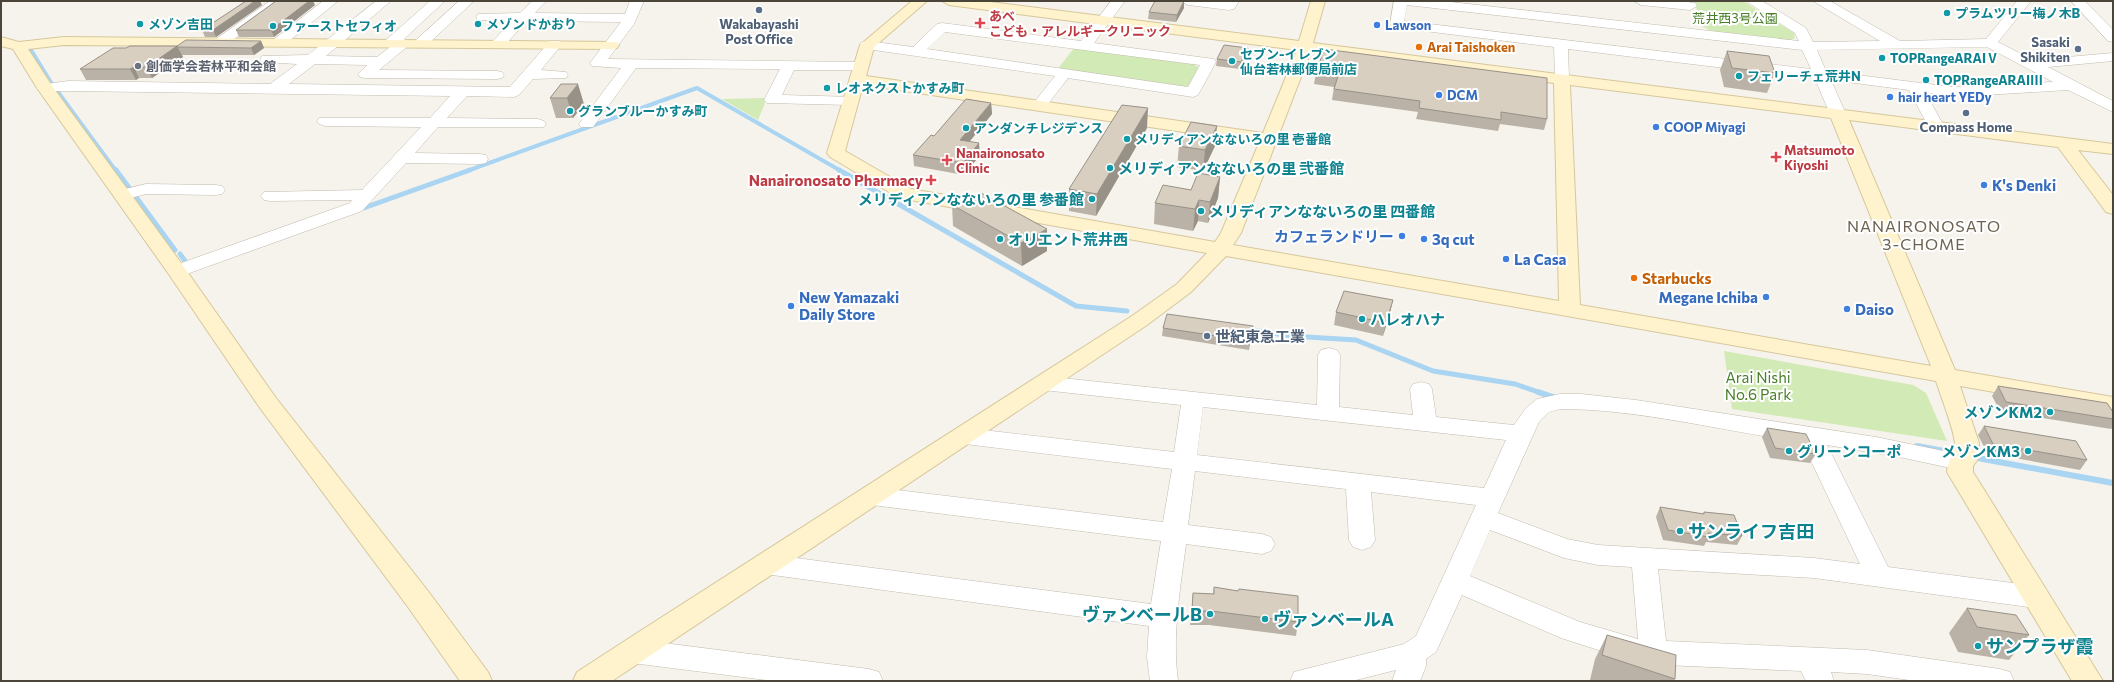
<svg xmlns="http://www.w3.org/2000/svg" width="2114" height="682" font-family="Commissioner,'Noto Sans JP',sans-serif">
<rect width="100%" height="100%" fill="#f6f3ec"/>
<path fill="#d2eab5" d="M1694 1H1743L1794 33 1795 38 1788 41 1713 32 1702 26Z
M1074 48 1192 63 1199 68 1189 86 1181 87 1057 70Z
M767 98 758 120 722 99Z
M1724 351 1913 385 1926 393 1947 441 1732 409Z"/>
<g fill="none" stroke-linecap="round" stroke-linejoin="round">
<path stroke="#a9d4f2" stroke-width="4" d="M31 50 52 84
M55 88 116 171
M467 171 697 88 841 171"/>
<path stroke="#a9d4f2" stroke-width="5" d="M116 170 175 250
M839 170 1076 306 1127 311
M358 210 470 170
M180 254 185 261
M1247 329 1291 336 1356 340 1433 371 1515 384 1541 393"/>
<path stroke="#a9d4f2" stroke-width="6" d="M1538 392 1556 398
M1917 446 1960 454
M1972 457 2113 483"/>
<g stroke="#c2bbae" stroke-width="1">
<path id="street" d="M270 1H286L226 45H216L214 42 216 39Z
M323 1H338L283 46H273L271 43 273 40Z
M376 1H391L326 56 377 57 390 47 384 43 386 40 430 1H445L404 39 410 43 408 46 379 70 497 71 502 72 504 75 502 78 497 79 365 78 360 77 358 74 367 65 315 64 289 84 510 87 550 41H560L562 44 541 70 566 72 568 75 566 78 533 79 519 95 514 97 467 96 447 118 538 119 544 121 546 124 544 127H438L415 153 480 154 486 155 488 159 486 163 480 164 406 163 362 211 184 275 177 277 170 275 167 271 170 267 350 203 352 200 270 201 264 200 261 196 264 192 362 190 421 127 325 126 319 124 317 121 319 118H430L450 96 68 91H40L37 88 40 85 68 81 270 84 297 64 262 62 260 59 262 56 308 55Z
M459 1H474L426 46H416L414 43 416 40Z
M532 1H546L535 13 625 14 630 1H644L634 24 608 59 859 62 864 63 866 66 864 69 859 70H794L782 95 855 97 858 100 855 103 850 105 767 103 764 100 780 69 636 68 593 127H581L579 124 621 68 592 66 590 63 621 22 527 21 503 47H493L491 44 493 41 512 21 478 20 476 17 478 14 520 13Z
M1111 1H1125L1094 43 1214 59 1216 62 1198 95 1193 97 1068 78 1045 108H1035L1032 105 1055 76 867 49 862 48 860 45 862 42 867 41 913 47 937 24 942 23 1081 41ZM945 32 1200 65 1188 87 927 49Z
M1181 1H1239L1234 9 1229 10 1188 5Z
M1394 1H1442L1799 41 1795 33 1746 1H1762L1806 28 1813 42 1880 41 1813 1H1830L1900 41 1986 39 2017 1H2031L1998 42 2033 60 2113 53V61L2048 67 2113 101V112L2068 90 1952 97 1925 92 1944 126 1942 129H1930L1928 126 1909 90 1831 80 1846 114 1844 117H1832L1830 114 1815 79 1568 49 1569 78 1567 81H1557L1555 78 1554 47 1392 27 1390 24ZM1407 5 1802 50 1811 69 1404 21ZM1987 47 2053 82 1952 87 1826 71 1817 50Z
M1634 1H1680L1695 3 1697 6 1690 10 1641 5Z
M2071 1H2085L2113 30V42L2108 41Z
M146 184 216 185 222 186 225 190 222 194 216 195 146 194 123 200 117 199 114 195 117 191Z
M1329 348 1337 350 1340 355 1339 407 1413 415 1410 389 1413 384 1421 382 1429 384 1432 389 1436 417 1514 425 1526 408 1537 399 1560 394H1581L1636 400 1876 437 1968 456 1972 462 1968 468 1960 470 1904 458 1827 445 1888 567 2036 586 2046 589 2049 597 2046 605 2036 608 1814 578 1658 569 1666 641 1867 650 2000 669 2010 672 2014 681H1916L1867 674 1831 672 1834 681H1806L1801 671 1642 664 1561 638 1462 595 1436 652 1426 659V666L1420 681H1392L1396 670 1352 681H1290L1294 672 1404 644 1416 636 1476 505 1371 492 1375 540 1371 547 1362 550 1353 547 1349 540 1346 489 1195 471 1188 525 1262 534 1271 537 1275 544 1271 551 1262 554 1186 544C1180 590 1172 635 1178 681H1150L1147 657 1149 626 765 574 756 571 752 564 756 557 765 554 1151 604 1161 541 872 505 863 502 860 496 863 490 872 487 1163 522 1172 469 965 444 957 442 953 436 957 430 965 428 1174 452 1181 405 1043 390 1035 388 1032 383 1035 378 1043 376 1317 405 1318 355 1321 350ZM1203 407 1506 440 1484 488 1197 455ZM1560 409C1639 409 1722 431 1802 442L1860 564 1814 558 1598 545 1567 539 1498 513 1539 422 1549 412ZM1490 530 1564 558 1598 565 1632 567 1638 639 1580 622 1470 576Z
M632 639 869 669 879 672 883 681H774L632 663 622 659 618 651 622 643Z"/>
</g>
<g stroke="#d6c79b" stroke-width="2">
<path id="secondary" d="M912 1H927L874 47 866 76 1263 133 1297 50 949 5 942 1H982L1299 41 1311 1H1325L1313 43 2113 144V154L2078 150 2113 195V214L2106 212 2058 147 1849 120 1955 370 2113 397V413L1960 386 1979 443 1978 459 1973 466V472L2103 681H2072L1947 472C1948 458 1955 455 1955 444 1954 429 1941 397 1936 381L1226 256 1191 292 1147 325 612 681H573L577 672 634 635 1132 316 1177 284 1207 253 899 198 830 157 827 153 860 45ZM1311 51 1554 83 1559 301 1233 245 1241 233ZM863 85 1259 143 1221 233 1215 242 911 189 845 151ZM1570 85 1831 118 1931 366 1580 305Z
M1 37 19 42 64 37 617 42 619 45 617 48 612 49 64 45 28 49 52 86 184 267 276 398 428 591 488 672 492 681H460L408 607 260 408 168 273 37 88 13 49 1 46Z"/>
</g>
<use href="#street" fill="#fff" fill-rule="evenodd"/>
<use href="#secondary" fill="#fff3cd" fill-rule="evenodd"/>
</g>
<path fill="#bab2a6" d="M1184 1V8L1176 22 1148 19 1149 12Z
M262 5 216 37H205L202 30Z
M315 5 274 37H239L236 30Z
M261 41 264 48 254 55H182L183 57 152 78H139L136 80H86L80 69 126 48 177 46Z
M1248 48 1247 55 1240 69 1216 66 1217 59Z
M1324 49 1547 119 1544 130 1500 124 1498 131 1416 119 1418 112 1332 100 1334 87 1314 84 1316 73Z
M1727 51 1775 73 1767 93 1724 87 1720 70Z
M561 84 584 104 573 118H556L550 98Z
M991 103 992 114 969 142 980 155 964 175 914 166 913 155 934 136Z
M1147 128 1096 216 1069 211V189Z
M1179 146H1215L1203 171 1177 167Z
M1220 177 1218 198 1208 223 1198 221 1193 231 1154 224 1155 203 1191 190Z
M952 205 1047 251 1022 266 953 226Z
M1336 312 1390 313 1383 336 1334 325Z
M1163 328 1252 335 1249 350 1162 336Z
M1998 386 2113 412V427L2111 429 2000 411 1992 396Z
M1984 426 2087 460 2080 470 1987 453 1978 435Z
M1767 428 1816 454 1810 463 1770 458 1762 437Z
M1660 507 1703 514 1704 512 1742 536 1737 545 1706 542 1704 546 1663 540 1656 517Z
M1214 587 1298 622 1296 636 1209 625H1190L1193 593 1213 594Z
M1967 608 2029 635 2009 660 1958 652 1949 633Z
M1607 635 1675 679 1674 681H1593L1590 680 1595 659Z"/>
<path fill="#979187" d="M255 1H260L262 5 216 37 213 30Z
M309 1H313L315 5 274 37 271 30Z
M1184 1V8L1176 22 1177 15Z
M261 41 264 48 254 55 251 48Z
M177 46 183 57 152 78 147 67Z
M1248 48 1247 55 1240 69 1241 62Z
M134 67 139 78 136 80 130 69Z
M578 84 584 104 573 118 567 98Z
M991 103 992 114 961 152 960 140Z
M1148 108 1147 128 1096 216 1097 194Z
M1217 126 1215 146 1203 171 1205 150Z
M979 143 980 155 964 175 963 163Z
M1220 177 1218 198 1208 223 1210 202Z
M1199 200 1198 221 1193 231 1195 209Z
M1047 229V251L1022 266 1021 243Z
M1393 300 1390 313 1383 336 1386 323Z"/>
<path fill="#d8cfc1" stroke="#979187" d="M246 1H255L213 30H202Z
M276 1H309L271 30H236Z
M1155 1H1184L1177 15 1149 12Z
M186 40 261 41 251 48 178 47 177 46Z
M1224 45 1248 48 1241 62 1217 59Z
M130 46H177L147 67H134L130 69H80L113 48H126Z
M1324 49 1547 78V119L1501 112V120L1419 108 1420 101 1334 89 1338 76 1316 73Z
M1727 51 1769 56 1775 73 1732 68Z
M561 84H578L567 98H550Z
M966 99 991 103 960 140 979 143 963 163 913 155 931 135 934 136Z
M1122 105 1148 108 1097 194 1069 189Z
M1191 122 1217 126 1205 150 1179 146Z
M1198 173 1220 177 1210 202 1199 200 1195 209 1155 203 1163 185 1191 190Z
M981 193 1047 229 1021 243 952 205Z
M1344 291 1393 300 1386 323 1336 312Z
M1167 314 1253 326 1251 341 1163 328Z
M1998 386 2107 403 2113 412V419L2006 402Z
M1984 426 2076 441 2087 460 1993 444Z
M1767 428 1806 434 1816 454 1775 448Z
M1660 507 1704 514V512L1734 515 1742 536 1708 533 1709 537 1668 530Z
M1214 587 1238 591 1239 589 1298 596V622L1211 611H1192L1193 593 1214 594Z
M1967 608 2016 615 2029 635 1977 627Z
M1607 635 1676 655 1675 679 1602 655Z"/>
<g fill="#5c6f8a" stroke="#fff" stroke-width="1.5">
<circle cx="759" cy="10" r="4"/>
<circle cx="2078" cy="49" r="4"/>
<circle cx="1966" cy="113" r="4"/>
<circle cx="1207" cy="336" r="4"/>
</g>
<g fill="#0f9aa8" stroke="#fff" stroke-width="1.5">
<circle cx="1947" cy="13" r="4"/>
<circle cx="140" cy="24" r="4"/>
<circle cx="478" cy="24" r="4"/>
<circle cx="273" cy="26" r="4"/>
<circle cx="1882" cy="58" r="4"/>
<circle cx="1232" cy="61" r="4"/>
<circle cx="1739" cy="76" r="4"/>
<circle cx="1926" cy="80" r="4"/>
<circle cx="827" cy="88" r="4"/>
<circle cx="570" cy="111" r="4"/>
<circle cx="966" cy="128" r="4"/>
<circle cx="1127" cy="139" r="4"/>
<circle cx="1110" cy="168" r="4"/>
<circle cx="1092" cy="199" r="4"/>
<circle cx="1201" cy="211" r="4"/>
<circle cx="1000" cy="239" r="4"/>
<circle cx="1362" cy="319" r="4"/>
<circle cx="2050" cy="412" r="4"/>
<circle cx="1789" cy="451" r="4"/>
<circle cx="2028" cy="451" r="4"/>
<circle cx="1680" cy="531" r="4"/>
<circle cx="1210" cy="614" r="4"/>
<circle cx="1265" cy="619" r="4"/>
<circle cx="1978" cy="646" r="4"/>
</g>
<g fill="#e0444e" stroke="#fff" stroke-width="1.5">
<path d="M978 17h4v4h4v4h-4v4h-4v-4h-4v-4h4z"/>
<path d="M1774 151h4v4h4v4h-4v4h-4v-4h-4v-4h4z"/>
<path d="M945 154h4v4h4v4h-4v4h-4v-4h-4v-4h4z"/>
<path d="M929 174h4v4h4v4h-4v4h-4v-4h-4v-4h4z"/>
</g>
<g fill="#3f7fe0" stroke="#fff" stroke-width="1.5">
<circle cx="1377" cy="25" r="4"/>
<circle cx="1439" cy="95" r="4"/>
<circle cx="1890" cy="97" r="4"/>
<circle cx="1656" cy="127" r="4"/>
<circle cx="1984" cy="185" r="4"/>
<circle cx="1402" cy="236" r="4"/>
<circle cx="1424" cy="239" r="4"/>
<circle cx="1506" cy="259" r="4"/>
<circle cx="1766" cy="297" r="4"/>
<circle cx="791" cy="306" r="4"/>
<circle cx="1847" cy="309" r="4"/>
</g>
<g fill="#e8710a" stroke="#fff" stroke-width="1.5">
<circle cx="1419" cy="47" r="4"/>
<circle cx="1634" cy="278" r="4"/>
</g>
<circle fill="#6b7280" stroke="#fff" stroke-width="1.5" cx="138" cy="66" r="4"/>
<g text-anchor="middle" dominant-baseline="central" stroke-width="4" stroke-linejoin="round" paint-order="stroke">
<g font-size="13" font-weight="bold" fill="#0d838f" stroke="#fff" text-anchor="start">
<text x="1955" y="13">プラムツリー梅ノ木B</text>
<text x="148" y="24">メゾン吉田</text>
<text x="486" y="24">メゾンドかおり</text>
<text x="281" y="26">ファーストセフィオ</text>
<text x="1240" y="54">セブン-イレブン<tspan x="1240" dy="15">仙台若林郵便局前店</tspan></text>
<text x="1890" y="58">TOPRangeARAIⅤ</text>
<text x="1747" y="76">フェリーチェ荒井N</text>
<text x="1934" y="80">TOPRangeARAIⅢ</text>
<text x="835" y="88">レオネクストかすみ町</text>
<text x="578" y="111">グランブルーかすみ町</text>
<text x="974" y="128">アンダンチレジデンス</text>
<text x="1135" y="139">メリディアンなないろの里 壱番館</text>
</g>
<g font-size="13" font-weight="bold" fill="#be3a42" stroke="#fff" text-anchor="start">
<text x="989" y="16">あべ<tspan x="989" dy="15">こども・アレルギークリニック</tspan></text>
<text x="1784" y="150">Matsumoto<tspan x="1784" dy="15">Kiyoshi</tspan></text>
<text x="956" y="153">Nanaironosato<tspan x="956" dy="15">Clinic</tspan></text>
</g>
<g font-size="13" fill="#4a7f2a" stroke="#fff">
<text x="1735" y="18">荒井西3号公園</text>
</g>
<g font-size="13" font-weight="bold" fill="#4e5e75" stroke="#fff">
<text x="759" y="24">Wakabayashi<tspan x="759" dy="15">Post Office</tspan></text>
<text x="2070" y="42" text-anchor="end">Sasaki<tspan x="2070" dy="15">Shikiten</tspan></text>
<text x="1966" y="127">Compass Home</text>
</g>
<g font-size="13" font-weight="bold" fill="#366cbe" stroke="#fff" text-anchor="start">
<text x="1385" y="25">Lawson</text>
<text x="1447" y="95">DCM</text>
<text x="1898" y="97">hair heart YEDy</text>
<text x="1664" y="127">COOP Miyagi</text>
</g>
<g font-size="13" font-weight="bold" fill="#c56008" stroke="#fff" text-anchor="start">
<text x="1427" y="47">Arai Taishoken</text>
</g>
<g font-size="13" font-weight="bold" fill="#5b616d" stroke="#fff" text-anchor="start">
<text x="146" y="66">創価学会若林平和会館</text>
</g>
<g font-size="15" font-weight="bold" fill="#0d838f" stroke="#fff" text-anchor="start">
<text x="1118" y="168">メリディアンなないろの里 弐番館</text>
<text x="1084" y="199" text-anchor="end">メリディアンなないろの里 参番館</text>
<text x="1209" y="211">メリディアンなないろの里 四番館</text>
<text x="1008" y="239">オリエント荒井西</text>
<text x="1370" y="319">ハレオハナ</text>
<text x="2042" y="412" text-anchor="end">メゾンKM2</text>
<text x="1797" y="451">グリーンコーポ</text>
<text x="2020" y="451" text-anchor="end">メゾンKM3</text>
</g>
<g font-size="15" font-weight="bold" fill="#be3a42" stroke="#fff" text-anchor="end">
<text x="923" y="180">Nanaironosato Pharmacy</text>
</g>
<g font-size="15" font-weight="bold" fill="#366cbe" stroke="#fff" text-anchor="start">
<text x="1992" y="185">K's Denki</text>
<text x="1394" y="236" text-anchor="end">カフェランドリー</text>
<text x="1432" y="239">3q cut</text>
<text x="1514" y="259">La Casa</text>
<text x="799" y="297">New Yamazaki<tspan x="799" dy="17">Daily Store</tspan></text>
<text x="1758" y="297" text-anchor="end">Megane Ichiba</text>
<text x="1855" y="309">Daiso</text>
</g>
<g font-size="15" font-weight="bold" fill="#c56008" stroke="#fff" text-anchor="start">
<text x="1642" y="278">Starbucks</text>
</g>
<g font-size="15" font-weight="bold" fill="#4e5e75" stroke="#fff" text-anchor="start">
<text x="1215" y="336">世紀東急工業</text>
</g>
<g font-size="15" fill="#4a7f2a" stroke="#fff">
<text x="1758" y="377">Arai Nishi<tspan x="1758" dy="17">No.6 Park</tspan></text>
</g>
<g font-size="16" letter-spacing="1" fill="#6e6250" stroke="#fff">
<text x="1924" y="225">NANAIRONOSATO<tspan x="1924" dy="18">3-CHOME</tspan></text>
</g>
<g font-size="18" font-weight="bold" fill="#0d838f" stroke="#fff" text-anchor="start">
<text x="1688" y="531">サンライフ吉田</text>
<text x="1202" y="614" text-anchor="end">ヴァンベールB</text>
<text x="1273" y="619">ヴァンベールA</text>
<text x="1986" y="646">サンプラザ霞</text>
</g>
</g>
<rect width="2114" height="682" fill="none" stroke="#4b4439" stroke-width="4"/>
</svg>
